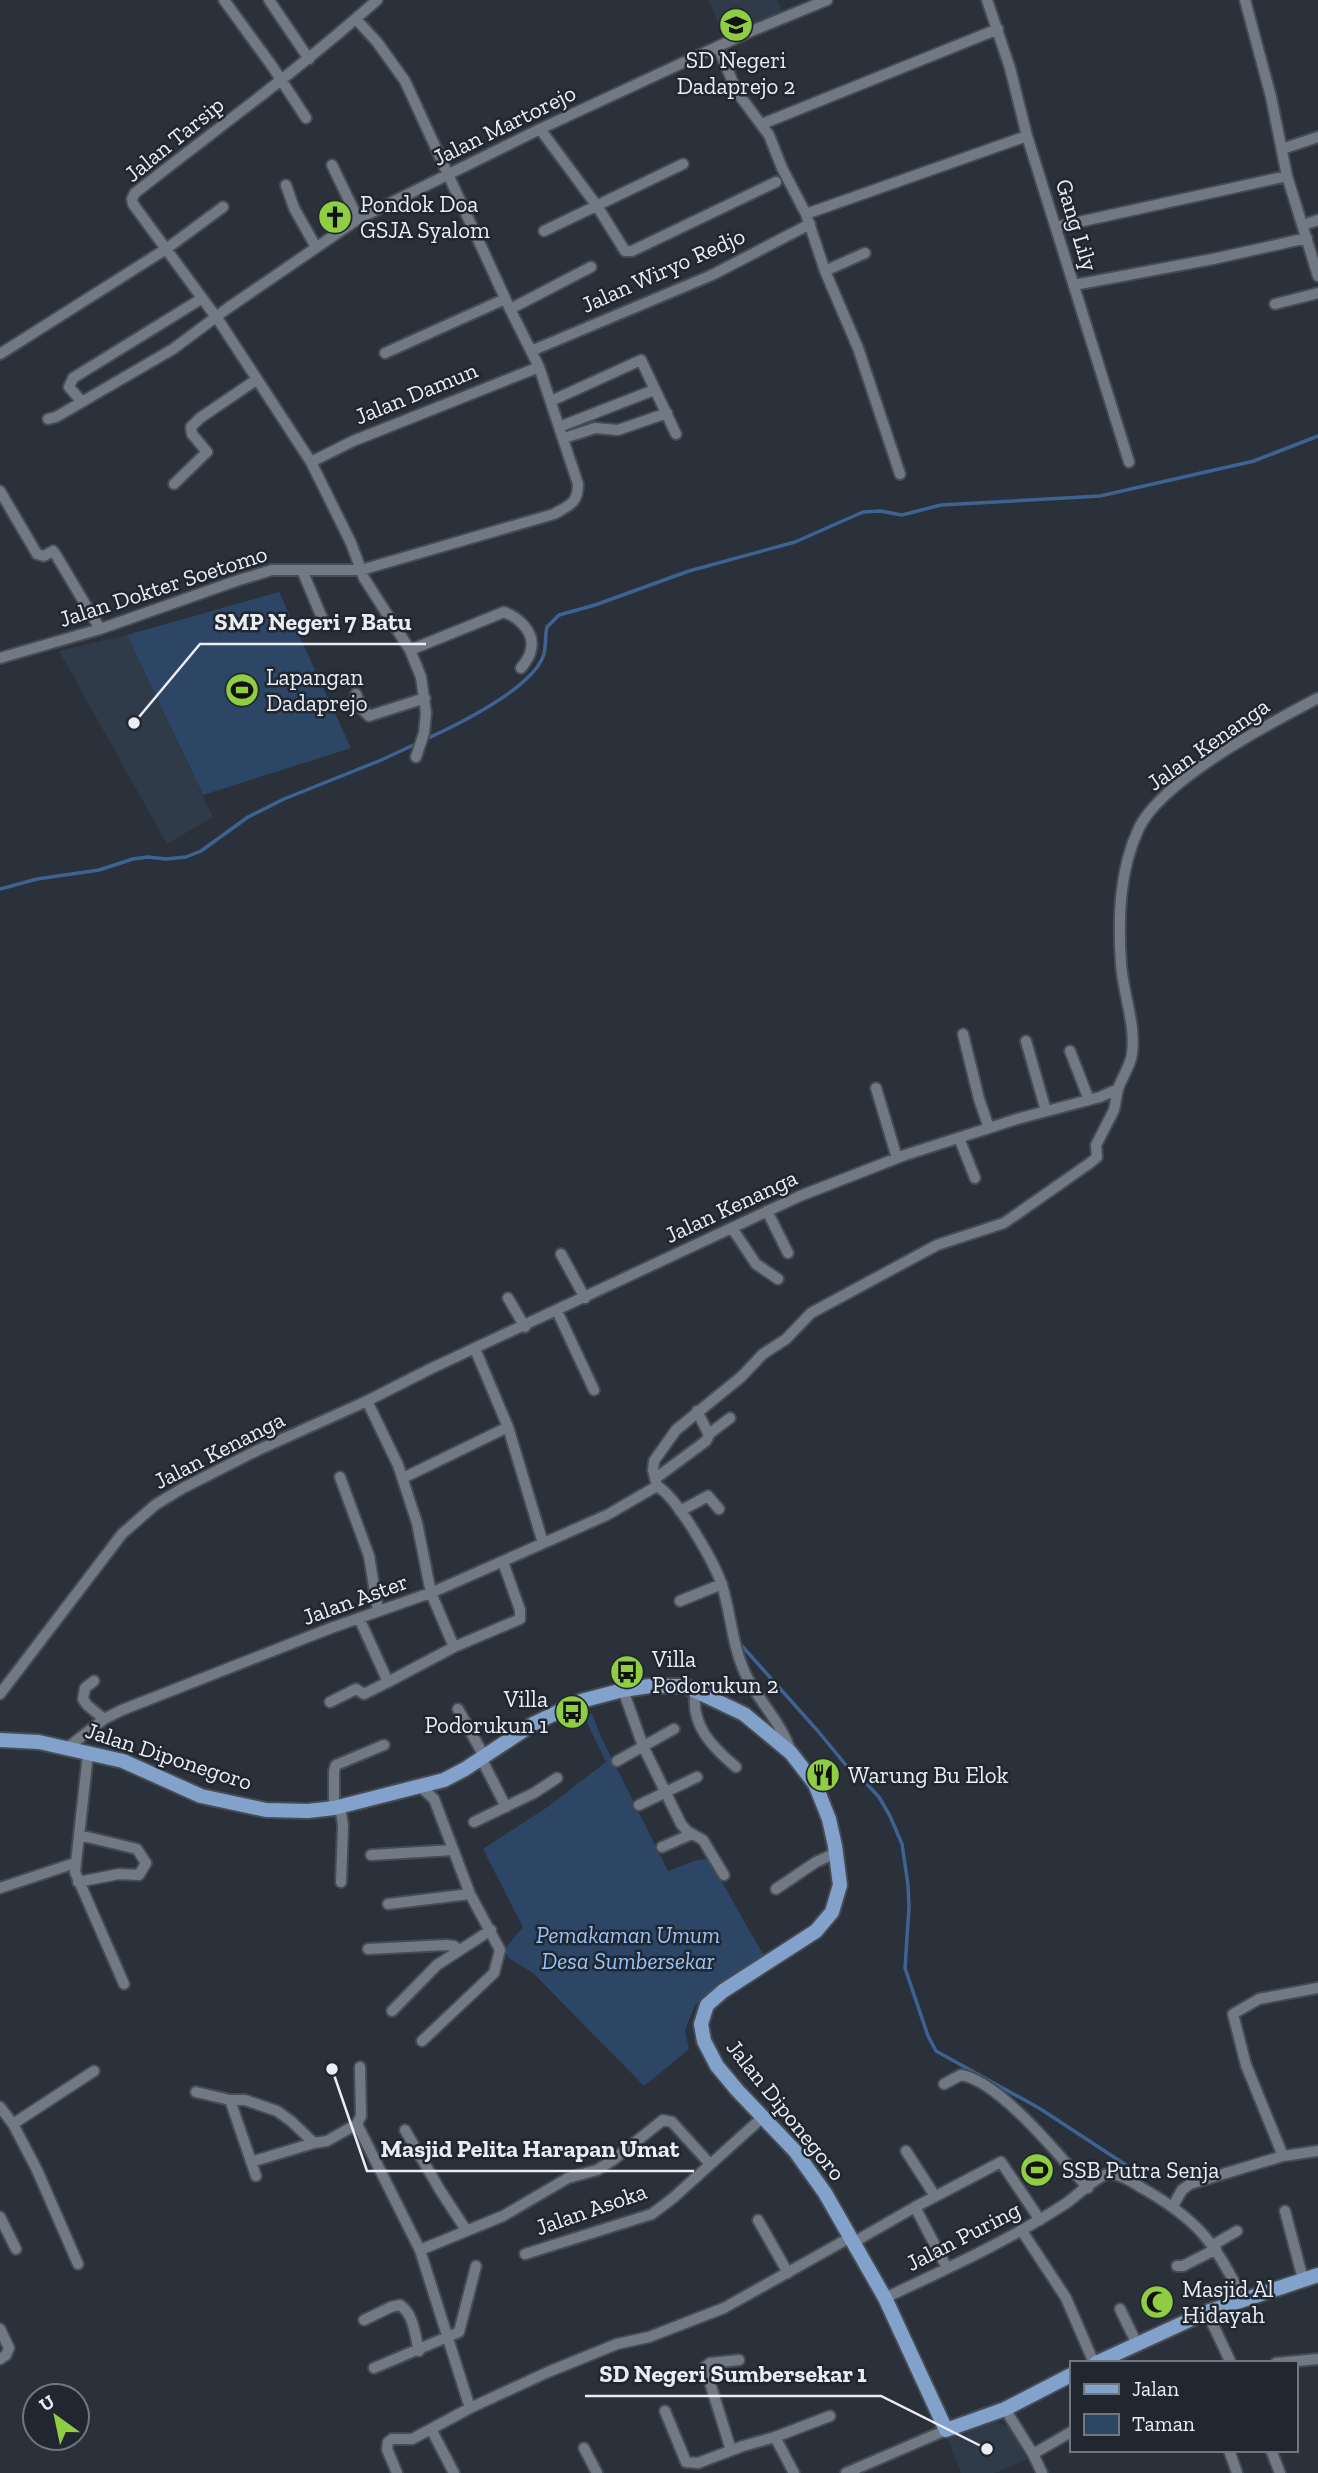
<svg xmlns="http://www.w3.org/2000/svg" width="1318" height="2473" font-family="'Zilla Slab',serif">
<rect width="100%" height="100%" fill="#2a313b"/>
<path fill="#303b49" d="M709 0H777L783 13 723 37Z
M127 635 213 817 167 844 59 651Z
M996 2422 1010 2427 1027 2460 994 2473H961L948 2439Z"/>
<path fill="#2d4666" d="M279 592 351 748 203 795 127 635Z
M592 1713 601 1737 668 1871 697 1860 708 1859C729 1891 745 1926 766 1958L695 2005 685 2030 689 2049 644 2086 533 1973 509 1958 504 1950 523 1927 483 1849 549 1806 606 1762 584 1716Z
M1045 2154 1054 2168 1029 2187 1019 2171Z"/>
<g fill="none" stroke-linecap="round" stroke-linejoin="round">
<path stroke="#3e6392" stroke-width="3.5" d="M424 740C455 726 534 688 544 654 546 646 545 635 547 627L559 615 595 605 689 571 795 542 863 512 880 511 902 515 941 505 1100 496 1254 461 1318 436
M0 889 37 879 99 870 133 859 148 857 166 859 186 857 201 851 248 817 284 799 379 761 418 743
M742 1646 817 1730 850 1770 864 1781 879 1797 890 1816 902 1844 908 1885 909 1907 905 1968 928 2036 936 2051 1039 2108 1126 2165"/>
<g stroke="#464c54" stroke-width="14">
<path id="minor" d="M224 0 272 66 306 118
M269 0 309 59
M377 0C300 69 216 129 135 193L132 199 133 204 219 321 311 462 351 543 364 578 410 650 421 677 426 713 424 733 416 757
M987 0 1010 68 1027 136 1129 462
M1245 0 1271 97 1287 176 1318 276
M718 47 737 92 769 135 782 168 806 214 825 271 858 348 900 474
M762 124 998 29
M540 129 597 206 625 251H632L776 182
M1282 149 1318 137
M332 165 358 219
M286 185 294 208 316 247
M806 214 1027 136
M1303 225 1318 220
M1056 227 1287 176
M544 231 683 164
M825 271 865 253
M1074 285 1213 259 1307 238
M1275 304 1318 293
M510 309 591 267
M531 351 712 275 810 224
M385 353 505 299
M0 354 166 249 223 207
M551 401 641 360 676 434
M82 402 69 387 73 378 201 299
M48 419 56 417 173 349 228 308 358 219 540 129 749 32 827 0
M559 427 654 390
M564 438 595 428 618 430 667 413
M311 462 353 441 539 367
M174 484 207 452 192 434 191 427 200 418 256 380
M0 491 37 554 44 556 53 551 56 555 100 629
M302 570 325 625
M410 650 504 612C520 618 537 634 530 653 529 658 524 664 521 668
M0 658 100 629 236 581 272 570H361L554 514C570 505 578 503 578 484L539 367 510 309 405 81 377 42 356 19
M356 694 362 709 369 716 425 698
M963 1034 979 1099 989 1128
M1026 1041 1046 1111
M1070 1051 1089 1100
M876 1088 897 1158
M959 1138 975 1178
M767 1211 788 1253
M732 1228 756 1264 778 1279
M561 1254 585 1298
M508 1298 525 1327
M557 1311 594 1390
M475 1349 508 1427 543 1543
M709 1434 730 1418
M340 1477 369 1556 378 1611
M403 1478 508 1427
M656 1478 706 1441 709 1435 697 1411
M657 1486 653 1470 654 1461 676 1430 741 1377 763 1354 786 1339 811 1313 937 1245 1004 1223 1090 1163 1097 1157 1096 1145 1114 1110 1118 1089
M657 1486C677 1497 714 1562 722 1585 731 1614 732 1645 745 1673 758 1701 783 1724 791 1753
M680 1511 708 1496 719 1509
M680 1601 722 1584
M359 1618 388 1682 454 1647 431 1593 417 1523 398 1465 367 1401
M454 1647 520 1619V1610L503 1562
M94 1681 85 1688 83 1699 87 1705 104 1719
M696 1689C689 1724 712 1747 736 1767
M623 1690 643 1746 681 1824 687 1831 703 1840 724 1875
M0 1694 122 1534 155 1505 183 1488 258 1450 367 1401 430 1369 800 1196 905 1155 1017 1119 1100 1097 1118 1089C1122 1077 1130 1067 1132 1054 1136 1024 1123 994 1121 964 1118 919 1119 870 1139 828 1162 780 1270 723 1318 698
M330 1702 356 1689 364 1694 388 1682
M458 1709 484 1756
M67 1748 104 1719 122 1710 331 1628 433 1592 607 1515 657 1486
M88 1754 75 1872 124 1984
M481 1758 506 1807
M617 1761 674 1729
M420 1786 434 1799 470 1894 500 1950 494 1973 422 2041
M639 1805 697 1777
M340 1806 343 1825 341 1882
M334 1808V1771L336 1765 384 1745
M474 1822 534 1793 557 1778
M662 1847 692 1834
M371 1855 453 1850
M78 1882 119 1874 139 1875 146 1863 137 1849 79 1835
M0 1888 75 1863
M776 1889 816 1862 836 1853
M388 1904 470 1894
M368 1949 446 1945 454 1946 458 1949
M392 2011 437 1965 491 1930
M360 2067 361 2116 357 2124 420 2250 470 2408
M944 2084 961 2075C1000 2081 1061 2158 1088 2188
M196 2092 230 2100H245L277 2111 291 2121 314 2143
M230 2100 256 2176
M0 2107 13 2124 94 2071
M13 2124 37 2170 78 2264
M405 2130 440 2190 466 2230
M906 2151 935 2196
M1283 2156 1246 2065 1233 2014 1259 1999 1318 1988
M251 2162 314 2143 327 2141 357 2124
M1173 2206 1182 2190 1190 2184 1283 2156 1318 2151
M915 2207 947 2268
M1285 2211 1303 2279
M0 2217 16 2249
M758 2220 788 2273
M1022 2231 1066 2298 1094 2363
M854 2242 915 2207 1001 2162 1040 2220
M1213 2245 1237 2231
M420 2250 503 2216 568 2178 597 2170 613 2160 663 2120 672 2122 710 2164
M525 2254 652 2214 673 2198 763 2117
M1177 2266H1183L1216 2249
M885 2298C946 2269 1008 2241 1065 2204 1076 2197 1096 2176 1108 2174 1119 2173 1133 2182 1142 2188 1197 2219 1216 2243 1243 2300
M1120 2309 1137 2344
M1207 2312 1231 2363
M364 2320 391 2307 400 2305C414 2314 415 2336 419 2351
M0 2329 9 2348 6 2355 0 2359
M1276 2363 1318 2359
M374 2368 459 2332 476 2266
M1005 2409 1033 2454 1042 2473
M665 2411 686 2462 698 2463 743 2446 775 2437 794 2473
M775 2437 830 2416
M584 2448 597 2473
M731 2450 705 2367 710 2363 739 2360
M1229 2450 1237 2473
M1271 2450 1280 2473
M1033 2454 1071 2432
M397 2473 387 2449 388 2442 392 2439H412L431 2429
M454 2473 431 2429 470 2408 548 2372 617 2344 649 2337 724 2308 851 2237
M846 2473 946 2430"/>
</g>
<g stroke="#464c54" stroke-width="18">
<path id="major" d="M0 1740 39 1742 123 1761 201 1796 266 1810 308 1811 334 1808 444 1780 465 1769 533 1724 581 1701 623 1690 650 1686H685L744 1714 791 1753 815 1784 829 1819 835 1846 840 1885 832 1912 816 1931 723 1991 707 2005 701 2024 704 2041 717 2066 737 2090 795 2151 825 2193 885 2298 946 2430 1005 2409 1071 2375
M1096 2363 1207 2312 1318 2275"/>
</g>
<use href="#minor" stroke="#717984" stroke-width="10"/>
<use href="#major" stroke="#82a2cc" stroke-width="14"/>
</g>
<defs>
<g id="school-disc" transform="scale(1.75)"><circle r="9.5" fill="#8fcd42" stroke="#202730"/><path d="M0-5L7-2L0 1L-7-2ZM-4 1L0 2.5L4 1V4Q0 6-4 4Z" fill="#111"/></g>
<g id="church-disc" transform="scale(1.75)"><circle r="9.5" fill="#8fcd42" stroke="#202730"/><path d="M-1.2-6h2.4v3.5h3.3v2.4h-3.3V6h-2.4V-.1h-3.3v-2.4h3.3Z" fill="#111"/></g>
<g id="stadium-disc" transform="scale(1.75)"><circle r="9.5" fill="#8fcd42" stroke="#202730"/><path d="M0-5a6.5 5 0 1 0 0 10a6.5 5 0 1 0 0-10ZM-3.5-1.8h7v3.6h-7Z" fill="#111"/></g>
<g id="bus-disc" transform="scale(1.75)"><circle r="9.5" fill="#8fcd42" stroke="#202730"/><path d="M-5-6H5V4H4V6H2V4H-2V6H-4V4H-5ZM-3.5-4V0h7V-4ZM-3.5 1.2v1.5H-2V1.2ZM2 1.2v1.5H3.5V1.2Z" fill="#111"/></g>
<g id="restaurant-disc" transform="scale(1.75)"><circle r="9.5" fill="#8fcd42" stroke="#202730"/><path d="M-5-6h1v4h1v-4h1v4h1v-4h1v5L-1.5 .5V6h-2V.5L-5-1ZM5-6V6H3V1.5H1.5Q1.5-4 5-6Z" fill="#111"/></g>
<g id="mosque-disc" transform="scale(1.75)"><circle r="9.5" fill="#8fcd42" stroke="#202730"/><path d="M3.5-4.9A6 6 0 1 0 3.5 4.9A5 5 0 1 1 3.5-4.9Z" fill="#111"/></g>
</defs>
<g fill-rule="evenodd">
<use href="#school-disc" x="736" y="25"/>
<use href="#church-disc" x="335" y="217"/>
<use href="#stadium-disc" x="242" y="690"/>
<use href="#bus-disc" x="627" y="1672"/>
<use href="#bus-disc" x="572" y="1712"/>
<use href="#restaurant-disc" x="823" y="1775"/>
<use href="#stadium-disc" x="1037" y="2170"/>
<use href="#mosque-disc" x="1157" y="2302"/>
</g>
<g text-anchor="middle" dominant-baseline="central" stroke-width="5" stroke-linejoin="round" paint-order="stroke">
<g font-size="23" fill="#eaeef4" stroke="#202730" text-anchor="start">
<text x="736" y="60" text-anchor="middle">SD Negeri<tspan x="736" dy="26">Dadaprejo 2</tspan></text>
<text x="360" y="204">Pondok Doa<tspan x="360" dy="26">GSJA Syalom</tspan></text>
<text x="266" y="677">Lapangan<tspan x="266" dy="26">Dadaprejo</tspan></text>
<text x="652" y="1659">Villa<tspan x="652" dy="26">Podorukun 2</tspan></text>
<text x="548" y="1699" text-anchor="end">Villa<tspan x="548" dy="26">Podorukun 1</tspan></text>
<text x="848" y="1775">Warung Bu Elok</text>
<text x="1062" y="2170">SSB Putra Senja</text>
<text x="1182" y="2289">Masjid Al<tspan x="1182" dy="26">Hidayah</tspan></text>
</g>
<g font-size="23" fill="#eaeef4" stroke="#202730">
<text transform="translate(504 125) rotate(-26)">Jalan Martorejo</text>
<text transform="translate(174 139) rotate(-39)">Jalan Tarsip</text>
<text transform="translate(1077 225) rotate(73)">Gang Lily</text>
<text transform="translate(663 270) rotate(-24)">Jalan Wiryo Redjo</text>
<text transform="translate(416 393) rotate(-22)">Jalan Damun</text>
<text transform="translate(163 586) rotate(-18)">Jalan Dokter Soetomo</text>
<text transform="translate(1208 744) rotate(-35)">Jalan Kenanga</text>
<text transform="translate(731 1206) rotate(-25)">Jalan Kenanga</text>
<text transform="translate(219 1450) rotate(-27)">Jalan Kenanga</text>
<text transform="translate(355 1599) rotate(-20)">Jalan Aster</text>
<text transform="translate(169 1756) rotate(18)">Jalan Diponegoro</text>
<text transform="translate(786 2110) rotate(51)">Jalan Diponegoro</text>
<text transform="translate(591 2209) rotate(-19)">Jalan Asoka</text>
<text transform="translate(963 2236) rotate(-27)">Jalan Puring</text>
</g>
<g font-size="23" font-style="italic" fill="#98c4fd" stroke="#202730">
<text x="628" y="1935">Pemakaman Umum<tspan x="628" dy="26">Desa Sumbersekar</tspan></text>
</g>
</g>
<path fill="none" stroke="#eaeef4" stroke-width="2.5" d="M134 723L200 644H426M332 2069L367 2171H694M987 2449L881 2396H585"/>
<g fill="#eaeef4" stroke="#202730" stroke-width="2.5">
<circle cx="134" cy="723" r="7"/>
<circle cx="332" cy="2069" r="7"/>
<circle cx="987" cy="2449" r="7"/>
</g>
<g font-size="24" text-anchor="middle" font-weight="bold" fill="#eaeef4" stroke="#202730" stroke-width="5" stroke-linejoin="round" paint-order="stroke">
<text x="313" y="630">SMP Negeri 7 Batu</text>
<text x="530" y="2157">Masjid Pelita Harapan Umat</text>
<text x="733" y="2382">SD Negeri Sumbersekar 1</text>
</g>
<rect x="1070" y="2361" width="228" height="91" fill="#202730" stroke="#71777e" stroke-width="2"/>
<rect x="1084" y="2384" width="35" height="10" fill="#82a2cc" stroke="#71777e" stroke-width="2"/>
<text x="1132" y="2396" font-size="21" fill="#eaeef4">Jalan</text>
<rect x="1084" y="2414" width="35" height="21" fill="#2d4666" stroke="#71777e" stroke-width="2"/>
<text x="1132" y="2431" font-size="21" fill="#eaeef4">Taman</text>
<g transform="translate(56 2417) rotate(327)"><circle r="33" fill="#202730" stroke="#71777e" stroke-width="2"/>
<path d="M0-5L12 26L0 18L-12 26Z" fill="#8fcd42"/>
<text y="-10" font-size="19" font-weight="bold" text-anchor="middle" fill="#eaeef4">U</text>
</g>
</svg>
